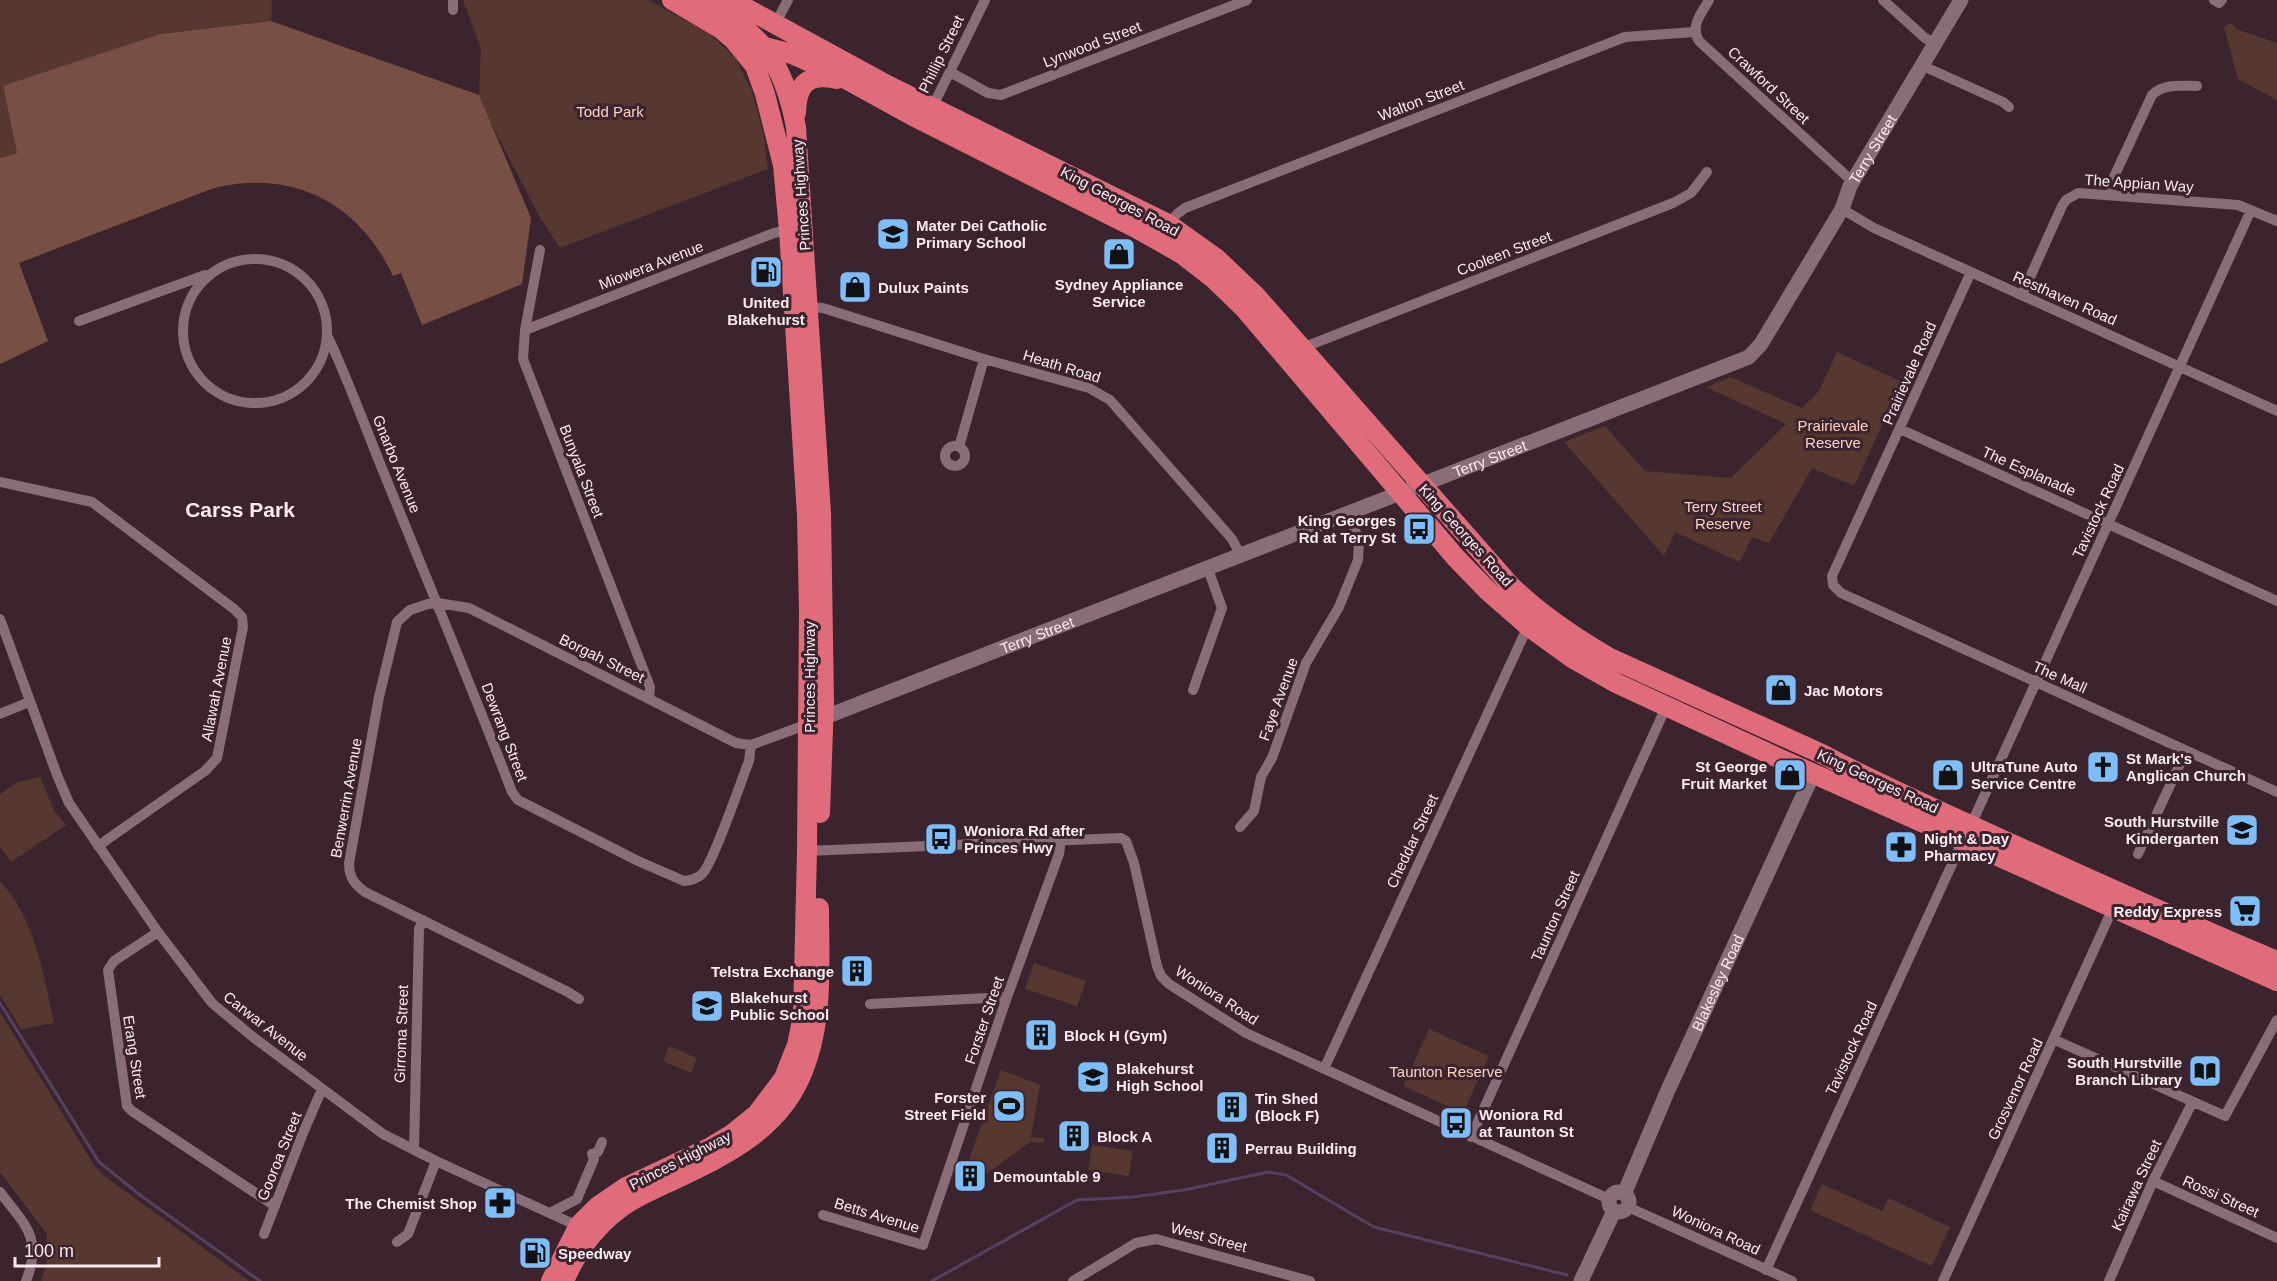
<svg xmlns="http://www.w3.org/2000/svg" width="2277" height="1281" font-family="Helvetica,sans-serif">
<rect width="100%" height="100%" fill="#3b242e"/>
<path fill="#563831" d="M0 0H272L271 21 160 34 3 87 17 153 0 158Z
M463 0H648L709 33 736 59 752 91 764 137 768 169 560 248 539 216 489 119 479 95 481 49Z
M2232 23 2236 29 2277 43V100L2238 79 2224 27Z
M1837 352 1902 382 1854 486 1812 468 1769 543 1752 537 1740 562 1675 532 1664 556 1564 442 1605 426 1645 471 1731 478 1786 424 1706 387 1730 377 1802 408 1819 391Z
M40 777 55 812 66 825 11 862 0 847V794L18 782Z
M0 881C36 920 43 973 54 1023L21 1029 0 995Z
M1034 963 1086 981 1077 1006 1025 989Z
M0 1012 94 1165 103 1175 249 1281H41L46 1266 47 1234 0 1172Z
M1429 1029 1489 1056 1463 1113 1403 1086Z
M669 1046 697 1058 691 1073 663 1061Z
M1001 1070 1040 1085 1031 1137 1044 1138V1143L1030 1142 988 1173 967 1165Z
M1092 1145 1133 1151 1129 1176 1088 1170Z
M1822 1184 1882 1211 1889 1198 1950 1227 1932 1266 1810 1210Z"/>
<path fill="#774f45" d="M271 21 479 95 531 218 522 284 422 325 401 273 393 276C359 203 293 169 214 188L19 263 48 341 0 364V158L17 153 3 86 160 34Z"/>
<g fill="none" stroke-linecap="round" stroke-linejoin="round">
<path stroke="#544261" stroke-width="3" d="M0 1003 99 1162 140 1195 260 1281
M932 1281 1077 1200 1133 1197 1184 1190 1268 1172 1286 1175 1374 1227 1567 1275"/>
<path stroke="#896d78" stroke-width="10" d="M453 0V10
M1709 0C1701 14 1690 26 1699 41L1853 182
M1883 0 1925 38 1935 43
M2214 0 2219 3 2222 0
M775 24 788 0
M1923 66 2003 102 2009 107
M950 72 988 93 1001 95 1247 0
M931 110 985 0
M2111 195 2112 181 2152 95C2164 83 2182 86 2197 86
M1842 209 1874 228 2277 411
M1168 224 1177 214 1185 208 1625 37 1694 32
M540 250 525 330 523 359 650 687 649 698
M183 331a72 72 0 1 1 144 0a72 72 0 1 1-144 0Z
M1971 272 1832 576 1833 585 1841 593 2277 792
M2022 295 2062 206 2066 200 2078 193 2238 205 2277 221
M805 307 823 308 984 359 1089 388 1110 400 1232 539 1241 556
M79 321 205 275
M525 330 774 233 789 230
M328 337C351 386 369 438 390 488 431 590 473 690 512 792L518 800 638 861 684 881C691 880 697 879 702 874 713 864 741 781 749 761L751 745
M1302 348 1673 203 1691 193 1707 172
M1900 429 2277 601
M945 456a10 10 0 1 1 20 0a10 10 0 1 1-20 0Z
M959 447 984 359
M0 482 92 502 234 609 242 617 243 627 217 758 205 771 98 846
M0 619 57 775 69 803 158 932 212 1003 253 1037 383 1134 436 1161 580 1227
M1193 690 1222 608 1208 569
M0 714 29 702
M1971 825 2251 210
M1240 827 1254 811 1261 777 1272 758 1306 663 1339 607 1358 560 1359 541 1349 514
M807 851 1121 838 1126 841 1134 863 1157 966 1161 976 1169 984 1246 1033 1609 1199
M2138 854 2186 751
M158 932 114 961 108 970 127 1106 132 1111 275 1206
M579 999 568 992 365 892C354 884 349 877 349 863L379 697 397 622 410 610 428 604 438 603 469 608 736 743 751 745 808 724
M870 1004 1007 997
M2055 1040 2225 1116 2277 1020
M1324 1069 1528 626
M1471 1137 1666 707
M414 1150 419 929 423 920
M2153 1181 2277 1238
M0 1192C25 1225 43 1238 26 1281
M1628 1207 1792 1281
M552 1212 577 1199 594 1159 592 1154 598 1152 602 1142
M823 1215 923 1245 1007 997 1059 854 1061 839
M264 1234 303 1133 322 1089
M397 1242 408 1234 436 1161
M1766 1270 1958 851 1966 840
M1073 1281 1136 1243 1156 1239 1310 1281
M1943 1281 2113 908
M2109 1281 2153 1181 2192 1103"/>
<g stroke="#896d78" stroke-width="15">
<path id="s1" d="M815 721 1749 357 1761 344 1842 209 1850 186 1961 0"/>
<circle cx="1619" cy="1202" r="10"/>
<path id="s2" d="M1624 1194 1668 1090 1813 774"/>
<path d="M1581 1281 1614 1211"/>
</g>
<path stroke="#df6b7b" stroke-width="20" d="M702 0C761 34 783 59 796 127L821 513 824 702 820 813
M731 0 889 86 1168 224 1217 259 1256 296 1510 585C1539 614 1572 636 1608 657L1822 754C1881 786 1943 812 2003 840 2094 881 2185 923 2277 961
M733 39 792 54 833 72 913 116 1136 228 1182 254 1213 278 1244 308 1456 558 1489 592 1528 626 1572 658 1618 684 1776 757 2277 981
M796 113C797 83 808 73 837 79
M551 1281 579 1225 597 1207 626 1187 709 1148 732 1134 757 1114 784 1078 797 1045 803 1016 807 851 809 611 807 515 789 230 783 165 765 94 755 66 733 39 721 29 672 0
M564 1281C576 1253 594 1228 619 1209 633 1198 650 1191 667 1183 722 1157 779 1132 803 1071 824 1019 819 962 819 908"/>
</g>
<defs>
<g id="school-square" transform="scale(1.725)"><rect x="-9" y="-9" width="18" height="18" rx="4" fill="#7dbef9" stroke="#3b242e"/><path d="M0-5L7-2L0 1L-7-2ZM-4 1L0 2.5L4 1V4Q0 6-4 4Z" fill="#111"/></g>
<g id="shop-square" transform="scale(1.725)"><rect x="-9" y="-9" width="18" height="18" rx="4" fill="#7dbef9" stroke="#3b242e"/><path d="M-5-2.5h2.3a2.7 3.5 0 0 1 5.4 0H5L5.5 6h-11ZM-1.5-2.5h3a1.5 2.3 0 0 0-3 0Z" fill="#111"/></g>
<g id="fuel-square" transform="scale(1.725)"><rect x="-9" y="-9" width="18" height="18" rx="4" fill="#7dbef9" stroke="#3b242e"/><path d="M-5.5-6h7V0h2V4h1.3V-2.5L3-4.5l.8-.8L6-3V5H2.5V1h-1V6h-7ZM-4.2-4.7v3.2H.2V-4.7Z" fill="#111"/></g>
<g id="bus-square" transform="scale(1.725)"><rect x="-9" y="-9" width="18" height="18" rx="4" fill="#7dbef9" stroke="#3b242e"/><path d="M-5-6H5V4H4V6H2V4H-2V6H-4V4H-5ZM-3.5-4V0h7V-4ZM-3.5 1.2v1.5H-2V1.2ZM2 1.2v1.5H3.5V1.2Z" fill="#111"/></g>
<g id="church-square" transform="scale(1.725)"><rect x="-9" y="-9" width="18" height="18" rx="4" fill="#7dbef9" stroke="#3b242e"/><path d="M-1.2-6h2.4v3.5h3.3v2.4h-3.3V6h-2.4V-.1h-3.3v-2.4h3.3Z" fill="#111"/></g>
<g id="pharmacy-square" transform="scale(1.725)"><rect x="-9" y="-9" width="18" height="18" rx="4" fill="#7dbef9" stroke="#3b242e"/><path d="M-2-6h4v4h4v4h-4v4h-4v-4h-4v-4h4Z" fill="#111"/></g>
<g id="supermarket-square" transform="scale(1.725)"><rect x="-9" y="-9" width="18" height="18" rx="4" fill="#7dbef9" stroke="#3b242e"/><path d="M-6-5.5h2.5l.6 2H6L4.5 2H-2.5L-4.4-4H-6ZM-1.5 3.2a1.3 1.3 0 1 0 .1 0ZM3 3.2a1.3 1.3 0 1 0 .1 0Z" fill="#111"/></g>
<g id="building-square" transform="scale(1.725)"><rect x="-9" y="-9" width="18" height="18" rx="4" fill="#7dbef9" stroke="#3b242e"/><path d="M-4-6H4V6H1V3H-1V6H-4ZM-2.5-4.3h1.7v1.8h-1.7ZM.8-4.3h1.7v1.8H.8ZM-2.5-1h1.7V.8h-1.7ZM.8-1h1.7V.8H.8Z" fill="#111"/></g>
<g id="library-square" transform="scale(1.725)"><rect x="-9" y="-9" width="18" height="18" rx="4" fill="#7dbef9" stroke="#3b242e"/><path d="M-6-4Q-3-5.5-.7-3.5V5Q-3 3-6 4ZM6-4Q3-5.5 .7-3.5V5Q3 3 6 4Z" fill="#111"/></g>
<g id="stadium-square" transform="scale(1.725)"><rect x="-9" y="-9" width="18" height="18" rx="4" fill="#7dbef9" stroke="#3b242e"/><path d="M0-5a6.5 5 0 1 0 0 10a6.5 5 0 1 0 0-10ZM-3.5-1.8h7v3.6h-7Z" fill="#111"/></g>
</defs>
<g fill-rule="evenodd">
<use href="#school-square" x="893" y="234"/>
<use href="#shop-square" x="1119" y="254"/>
<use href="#fuel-square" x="766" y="272"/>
<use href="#shop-square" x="855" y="287"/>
<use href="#bus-square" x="1419" y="529"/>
<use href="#shop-square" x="1781" y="690"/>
<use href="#church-square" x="2103" y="767"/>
<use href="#shop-square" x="1790" y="775"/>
<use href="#shop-square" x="1948" y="775"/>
<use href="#school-square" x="2242" y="830"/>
<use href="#bus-square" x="941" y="839"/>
<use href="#pharmacy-square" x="1901" y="847"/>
<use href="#supermarket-square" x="2245" y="911"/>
<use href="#building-square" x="857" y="971"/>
<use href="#school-square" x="707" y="1006"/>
<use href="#building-square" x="1041" y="1035"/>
<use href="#library-square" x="2205" y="1071"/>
<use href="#school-square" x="1093" y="1077"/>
<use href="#stadium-square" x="1009" y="1106"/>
<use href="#building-square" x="1232" y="1107"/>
<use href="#bus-square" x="1456" y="1123"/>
<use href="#building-square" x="1074" y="1136"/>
<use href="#building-square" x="1222" y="1148"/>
<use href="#building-square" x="970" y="1176"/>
<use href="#pharmacy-square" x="500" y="1203"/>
<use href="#fuel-square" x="535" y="1253"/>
</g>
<g text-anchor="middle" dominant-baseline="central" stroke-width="6" stroke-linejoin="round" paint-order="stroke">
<g font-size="15" fill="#fbeaf1" stroke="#3b242e">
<text transform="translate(1092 44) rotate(-21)">Lynwood Street</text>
<text transform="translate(941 54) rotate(-64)">Phillip Street</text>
<text transform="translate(1769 85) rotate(43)">Crawford Street</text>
<text transform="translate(1421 100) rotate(-21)">Walton Street</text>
<text stroke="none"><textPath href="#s1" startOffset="1245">Terry Street</textPath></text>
<text transform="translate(2139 183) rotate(4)">The Appian Way</text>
<text transform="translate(801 195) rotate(-94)">Princes Highway</text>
<text transform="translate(1120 201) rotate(28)">King Georges Road</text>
<text transform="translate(1504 253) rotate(-21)">Cooleen Street</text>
<text transform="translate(651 265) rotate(-21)">Miowera Avenue</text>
<text transform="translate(2065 298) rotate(24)">Resthaven Road</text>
<text transform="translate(1062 366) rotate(17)">Heath Road</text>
<text transform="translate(1909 373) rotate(-66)">Prairievale Road</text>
<text stroke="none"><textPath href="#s1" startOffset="724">Terry Street</textPath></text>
<text transform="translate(397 464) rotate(68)">Gnarbo Avenue</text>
<text transform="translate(582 471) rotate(69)">Bunyala Street</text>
<text transform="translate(2029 471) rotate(24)">The Esplanade</text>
<text transform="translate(2098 511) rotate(-65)">Tavistock Road</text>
<text transform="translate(1466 535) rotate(48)">King Georges Road</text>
<text stroke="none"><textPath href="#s1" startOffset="238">Terry Street</textPath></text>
<text transform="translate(602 658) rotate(26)">Borgah Street</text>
<text transform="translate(809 677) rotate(-90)">Princes Highway</text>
<text transform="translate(2060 677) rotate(24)">The Mall</text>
<text transform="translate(216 689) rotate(-79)">Allawah Avenue</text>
<text transform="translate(1278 699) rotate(-70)">Faye Avenue</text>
<text transform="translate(505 732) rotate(69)">Dewrang Street</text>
<text transform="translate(1878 781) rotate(25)">King Georges Road</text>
<text transform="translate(346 798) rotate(-80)">Benwerrin Avenue</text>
<text transform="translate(1412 841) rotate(-65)">Cheddar Street</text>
<text transform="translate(1555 916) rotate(-66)">Taunton Street</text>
<text stroke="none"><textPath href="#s2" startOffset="231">Blakesley Road</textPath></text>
<text transform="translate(1217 995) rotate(33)">Woniora Road</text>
<text transform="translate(984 1020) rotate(-71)">Forster Street</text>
<text transform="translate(266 1026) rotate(38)">Carwar Avenue</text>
<text transform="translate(401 1034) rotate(-88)">Girroma Street</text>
<text transform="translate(1851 1048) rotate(-65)">Tavistock Road</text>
<text transform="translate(135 1057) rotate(81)">Erang Street</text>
<text transform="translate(2015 1089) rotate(-65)">Grosvenor Road</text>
<text transform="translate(279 1156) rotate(-68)">Gooroa Street</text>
<text transform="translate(680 1160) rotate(-27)">Princes Highway</text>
<text transform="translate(2136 1185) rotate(-65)">Kairawa Street</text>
<text transform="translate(2221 1196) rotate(24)">Rossi Street</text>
<text transform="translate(877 1215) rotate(17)">Betts Avenue</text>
<text transform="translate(1716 1230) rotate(25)">Woniora Road</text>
<text transform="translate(1209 1237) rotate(15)">West Street</text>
</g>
<g font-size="15" fill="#fcd0c5" stroke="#3b242e">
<text x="610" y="111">Todd Park</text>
<text x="1833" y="425">Prairievale<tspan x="1833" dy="17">Reserve</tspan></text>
<text x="1723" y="506">Terry Street<tspan x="1723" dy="17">Reserve</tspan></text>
<text x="1446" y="1071">Taunton Reserve</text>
</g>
<g font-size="15" font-weight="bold" fill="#fbeaf1" stroke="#3b242e" text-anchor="start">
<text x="916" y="225">Mater Dei Catholic<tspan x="916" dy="17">Primary School</tspan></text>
<text x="1119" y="284" text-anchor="middle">Sydney Appliance<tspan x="1119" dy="17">Service</tspan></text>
<text x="878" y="287">Dulux Paints</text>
<text x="766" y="302" text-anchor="middle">United<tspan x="766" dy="17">Blakehurst</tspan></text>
<text x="1396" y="520" text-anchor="end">King Georges<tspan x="1396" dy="17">Rd at Terry St</tspan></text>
<text x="1804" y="690">Jac Motors</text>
<text x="2126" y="758">St Mark's<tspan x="2126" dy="17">Anglican Church</tspan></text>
<text x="1767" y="766" text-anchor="end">St George<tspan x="1767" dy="17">Fruit Market</tspan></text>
<text x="1971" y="766">UltraTune Auto<tspan x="1971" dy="17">Service Centre</tspan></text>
<text x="2219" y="821" text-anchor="end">South Hurstville<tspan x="2219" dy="17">Kindergarten</tspan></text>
<text x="964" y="830">Woniora Rd after<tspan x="964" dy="17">Princes Hwy</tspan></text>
<text x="1924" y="838">Night &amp; Day<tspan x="1924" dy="17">Pharmacy</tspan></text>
<text x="2222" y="911" text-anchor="end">Reddy Express</text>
<text x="834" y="971" text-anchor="end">Telstra Exchange</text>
<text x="730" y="997">Blakehurst<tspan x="730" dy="17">Public School</tspan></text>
<text x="1064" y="1035">Block H (Gym)</text>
<text x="2182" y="1062" text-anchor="end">South Hurstville<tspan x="2182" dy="17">Branch Library</tspan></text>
<text x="1116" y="1068">Blakehurst<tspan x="1116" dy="17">High School</tspan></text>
<text x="986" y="1097" text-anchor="end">Forster<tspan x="986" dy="17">Street Field</tspan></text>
<text x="1255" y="1098">Tin Shed<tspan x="1255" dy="17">(Block F)</tspan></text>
<text x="1479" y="1114">Woniora Rd<tspan x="1479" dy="17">at Taunton St</tspan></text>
<text x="1097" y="1136">Block A</text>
<text x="1245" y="1148">Perrau Building</text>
<text x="993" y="1176">Demountable 9</text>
<text x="477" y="1203" text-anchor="end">The Chemist Shop</text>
<text x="558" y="1253">Speedway</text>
</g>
<g font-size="21" font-weight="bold" fill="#fbeaf1" stroke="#3b242e">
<text x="240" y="509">Carss Park</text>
</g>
</g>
<path d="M15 1257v9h144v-9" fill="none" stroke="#fbeaf1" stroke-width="3"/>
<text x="24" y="1257" font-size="18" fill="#fbeaf1" stroke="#3b242e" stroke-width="4.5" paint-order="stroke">100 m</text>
</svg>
